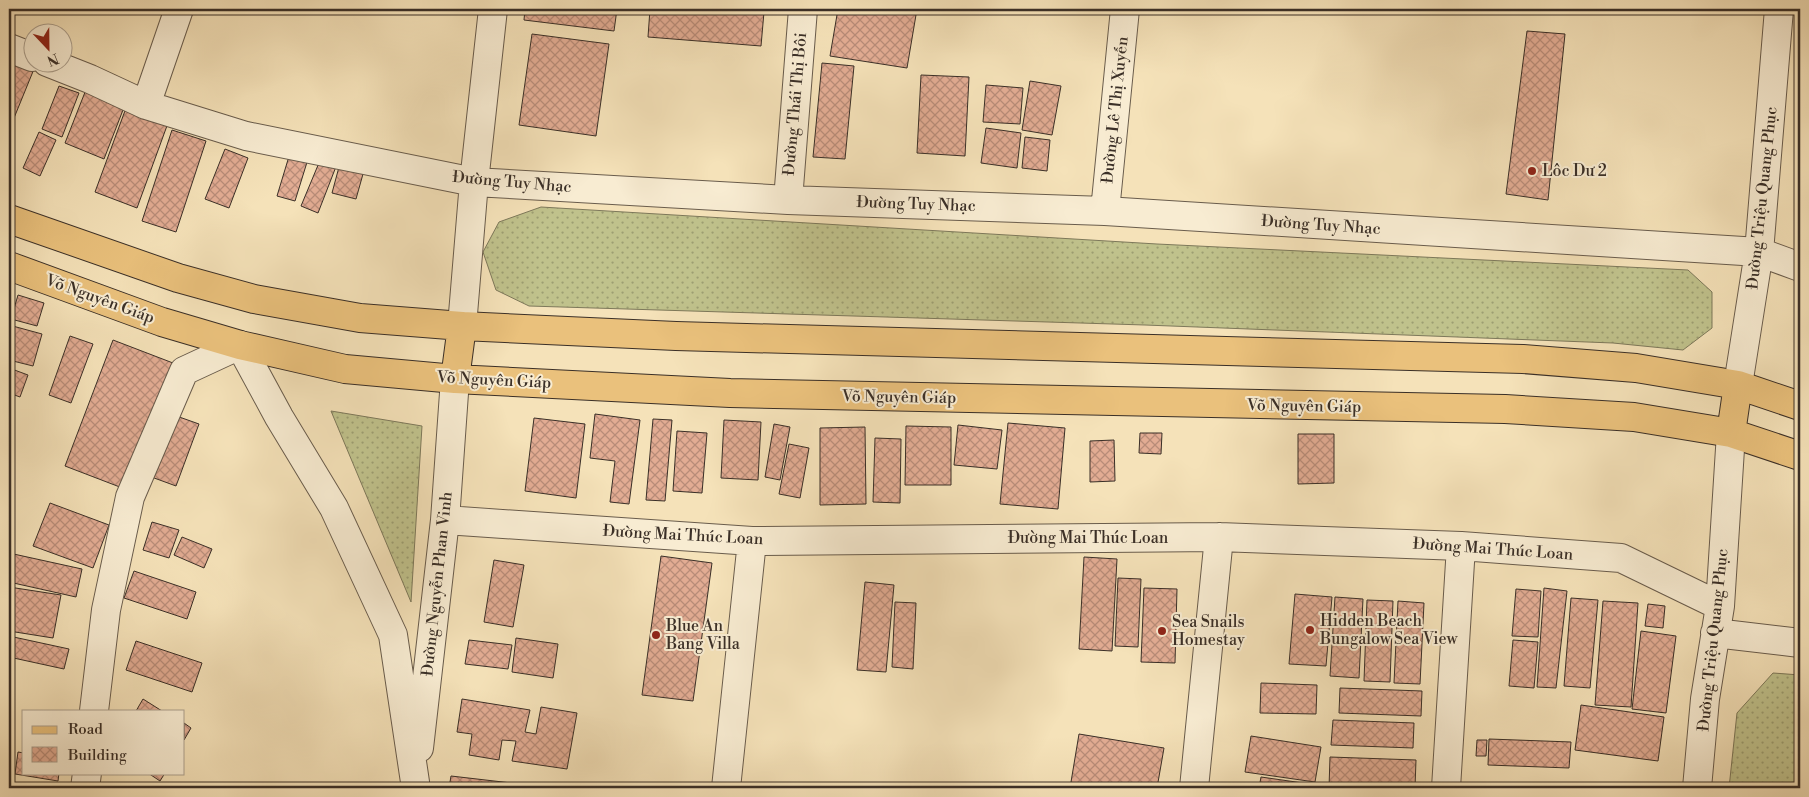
<svg xmlns="http://www.w3.org/2000/svg" width="1809" height="797" font-family="'Libre Bodoni',serif">
<defs>
<pattern id="grass-dots" width="8" height="8" patternUnits="userSpaceOnUse" patternTransform="scale(1.25)"><rect width="8" height="8" fill="#c0c28c"/><path d="M2 2h.1M6 6h.1" fill="none" stroke="#9d9e72" stroke-width="1.8" stroke-linecap="round"/></pattern>
<pattern id="building-cross-hatch" width="8" height="8" patternUnits="userSpaceOnUse" patternTransform="scale(1.25)"><rect width="8" height="8" fill="#e2ac93"/><path d="M0 0l8 8M0 8l8-8" fill="none" stroke="#b88c78"/></pattern>
</defs>
<rect width="100%" height="100%" fill="#f5e2b9"/>
<filter id="stains"><feTurbulence type="fractalNoise" baseFrequency=".004" numOctaves="4"/><feColorMatrix values="0 0 0 0 .2 0 0 0 0 .09 0 0 0 0 .02 0 0 0 .5 -.17"/></filter>
<radialGradient id="worn" r=".72"><stop offset=".6" stop-color="#630" stop-opacity="0"/><stop offset="1" stop-color="#630" stop-opacity=".3"/></radialGradient>
<path fill="url(#grass-dots)" stroke="#7d785a" d="M541 207 1157 244 1688 270 1712 292V328L1683 350 1613 343 1145 325 529 306 496 290 483 252 499 222Z
M331 411 422 426 411 602Z
M1773 673 1800 675V788H1729L1737 713Z"/>
<path fill="url(#building-cross-hatch)" stroke="#3a2f27" d="M525 9H617L614 31 524 20Z
M650 9H720L764 12 761 46 648 37Z
M838 9H917L907 68 830 56Z
M1527 31 1565 34 1548 200 1506 194Z
M532 34 609 44 596 136 519 125Z
M9 59 34 69 14 118 9 116Z
M822 63 854 66 845 159 813 157Z
M921 75 969 77 965 156 917 153Z
M1030 81 1061 86 1052 135 1022 130Z
M89 82 128 97 104 159 65 143Z
M986 85 1023 88 1020 124 983 122Z
M59 86 79 93 62 137 42 129Z
M126 108 168 123 137 208 95 192Z
M986 128 1021 133 1017 168 981 163Z
M172 130 206 141 176 232 142 221Z
M39 132 56 140 40 176 23 168Z
M1025 137 1050 140 1047 171 1022 168Z
M225 149 248 158 229 208 205 199Z
M290 153 308 159 295 201 277 196Z
M321 158 337 164 318 213 301 206Z
M339 167 363 174 356 199 332 193Z
M18 295 44 303 37 326 11 319Z
M9 325 42 334 33 366 9 360Z
M70 336 93 344 71 403 49 395Z
M113 340 173 363 125 489 65 466Z
M9 368 28 375 20 397 9 393Z
M168 413 199 424 176 486 146 475Z
M595 414 640 420 629 504 610 502 615 461 590 458Z
M534 418 585 424 576 498 525 491Z
M653 419 672 420 665 501 646 500Z
M724 420 761 422 758 480 721 478Z
M1008 423 1065 428 1058 509 1000 504Z
M774 424 790 427 780 480 765 477Z
M958 425 1002 430 997 469 954 465Z
M906 426 951 427V485H905Z
M865 427 866 504 820 505V428Z
M677 431 707 433 702 493 673 491Z
M1140 433H1162L1161 454 1139 453Z
M1298 434H1334V483L1298 484Z
M875 438 901 439 900 503 873 502Z
M1114 440 1115 481 1090 482V441Z
M789 444 809 448 800 498 779 494Z
M50 503 109 525 93 568 33 546Z
M152 522 179 530 169 558 143 550Z
M182 537 212 549 204 568 174 555Z
M9 553 82 569 76 597 9 582Z
M661 556 712 563 693 701 642 695Z
M1084 557 1117 559 1112 651 1079 649Z
M494 560 524 565 513 627 484 622Z
M134 571 196 592 187 619 124 598Z
M1118 578 1141 579 1138 647 1115 646Z
M865 582 894 585 886 672 857 670Z
M9 587 61 595 53 638 9 631Z
M1144 588 1177 589 1175 663 1141 662Z
M1544 588 1567 591 1556 688 1537 687Z
M1516 589 1541 591 1538 637 1512 636Z
M1295 594 1332 597 1326 666 1289 664Z
M1335 597 1363 599 1359 678 1330 676Z
M1571 598 1598 600 1590 688 1564 686Z
M1367 600 1393 601 1390 682 1364 681Z
M1398 601 1424 603 1420 684 1394 683Z
M1603 601 1638 603 1631 707 1595 705Z
M895 602 916 603 913 669 892 667Z
M1648 604 1665 606 1663 628 1645 626Z
M1641 631 1676 636 1666 713 1632 709Z
M9 636 69 649 64 669 9 657Z
M516 638 558 644 553 678 512 672Z
M469 640 512 645 508 669 465 664Z
M1513 640 1538 642 1534 688 1509 686Z
M136 641 202 663 192 692 126 670Z
M1261 683 1317 685 1316 714 1260 713Z
M1340 688 1422 691 1421 716 1339 713Z
M143 699 162 711H136Z
M462 699 530 710 525 732 536 734 541 707 577 713 567 769 512 761 516 741 502 740 499 760 469 755 472 734 457 732Z
M1581 705 1664 717 1658 761 1575 750Z
M1333 720 1414 723 1413 748 1331 745Z
M184 723 191 728 184 740Z
M1079 734 1164 748 1157 788H1070Z
M1251 736 1321 747 1315 782 1245 772Z
M1489 739 1571 742 1569 768 1488 765Z
M1477 740H1487L1486 756H1476Z
M18 752 24 753V773H59L58 781 15 774Z
M1330 757 1416 760 1415 788H1329Z
M148 773H165L160 781Z
M451 776 520 784 519 788H449Z
M1261 777 1310 784V788H1259Z"/>
<g fill="none" stroke-linecap="round" stroke-linejoin="round">
<g stroke="#695c4c" stroke-width="30">
<path id="minor" d="M9 48 32 57
M47 62 90 79 146 105 246 136 474 182 788 200 1105 211 1759 252 1800 267
M146 105 179 9
M788 200 803 9
M1105 211 1125 9
M462 326 474 182 493 9
M1738 385 1759 252 1779 9
M445 520 752 541 1219 537 1461 546 1621 558 1720 606
M1715 633 1800 643
M94 711 106 610 130 497 184 371 240 345 279 417 334 508 393 635 415 782
M419 748 445 520 455 379
M85 788 87 773
M726 788 752 541
M1194 788 1219 537
M1446 788 1461 546
M1697 788 1705 699 1720 606 1731 433"/>
</g>
<g stroke="#3a2f27" stroke-width="30">
<path id="major" d="M9 219 178 278 254 299 360 318 462 326 676 336 1523 359 1636 368 1738 385 1800 406
M9 266 162 322 240 345 345 369 455 379 730 393 1505 409 1634 417 1731 433 1800 456
M455 379 462 326
M1731 433 1738 385"/>
</g>
<use href="#minor" stroke="#f8ecd2" stroke-width="28"/>
<use href="#major" stroke="#eac17c" stroke-width="28"/>
</g>
<g fill="#8f2418" stroke="#f8ecd2" stroke-width="2">
<circle cx="1532" cy="171" r="5"/>
<circle cx="1310" cy="630" r="5"/>
<circle cx="1162" cy="631" r="5"/>
<circle cx="656" cy="635" r="5"/>
</g>
<g text-anchor="middle" dominant-baseline="central" stroke-width="4" stroke-linejoin="round" paint-order="stroke">
<g font-size="16" fill="#3a2f27" stroke="#f8ecd2">
<text transform="translate(795 104) rotate(-85)">Đường Thái Thị Bôi</text>
<text transform="translate(1115 110) rotate(-84)">Đường Lê Thị Xuyến</text>
<text transform="translate(512 182) rotate(5)">Đường Tuy Nhạc</text>
<text transform="translate(1762 198) rotate(-84)">Đường Triệu Quang Phục</text>
<text transform="translate(916 204) rotate(2)">Đường Tuy Nhạc</text>
<text transform="translate(1321 225) rotate(4)">Đường Tuy Nhạc</text>
<text transform="translate(100 299) rotate(20)">Võ Nguyên Giáp</text>
<text transform="translate(494 380) rotate(3)">Võ Nguyên Giáp</text>
<text transform="translate(899 397) rotate(1)">Võ Nguyên Giáp</text>
<text transform="translate(1304 406) rotate(1)">Võ Nguyên Giáp</text>
<text transform="translate(683 535) rotate(3)">Đường Mai Thúc Loan</text>
<text x="1088" y="538">Đường Mai Thúc Loan</text>
<text transform="translate(1493 549) rotate(4)">Đường Mai Thúc Loan</text>
<text transform="translate(437 584) rotate(-84)">Đường Nguyễn Phan Vinh</text>
<text transform="translate(1713 640) rotate(-84)">Đường Triệu Quang Phục</text>
</g>
<g font-size="16" fill="#3a2f27" stroke="#f8ecd2" text-anchor="start">
<text x="1542" y="171">Lôc Dư 2</text>
<text x="1320" y="621">Hidden Beach<tspan x="1320" dy="18">Bungalow Sea View</tspan></text>
<text x="1172" y="622">Sea Snails<tspan x="1172" dy="18">Homestay</tspan></text>
<text x="666" y="626">Blue An<tspan x="666" dy="18">Bang Villa</tspan></text>
</g>
</g>
<rect width="1809" height="797" fill="none" stroke="#f5e2b9" stroke-width="30"/>
<rect x="10" y="10" width="1789" height="777" fill="none" stroke="#3a2f27" stroke-width="2.5"/>
<rect x="15" y="15" width="1779" height="767" fill="none" stroke="#3a2f27"/>
<rect x="22" y="710" width="162" height="65" fill="#f8ecd2" stroke="#aca08e"/>
<rect x="32" y="726" width="25" height="8" fill="#eac17c" stroke="#aca08e"/>
<text x="68" y="734" font-size="15" fill="#3a2f27">Road</text>
<rect x="32" y="747" width="25" height="15" fill="url(#building-cross-hatch)" stroke="#aca08e"/>
<text x="68" y="760" font-size="15" fill="#3a2f27">Building</text>
<g transform="translate(48 48) rotate(158)"><circle r="24" fill="#f8ecd2" stroke="#aca08e"/>
<path d="M0-4L9 19L0 12L-9 19Z" fill="#8f2418"/>
<text y="-8" font-size="14" font-weight="bold" text-anchor="middle" fill="#3a2f27">N</text>
</g>
<rect width="100%" height="100%" filter="url(#stains)"/>
<rect width="100%" height="100%" fill="url(#worn)"/>
</svg>
